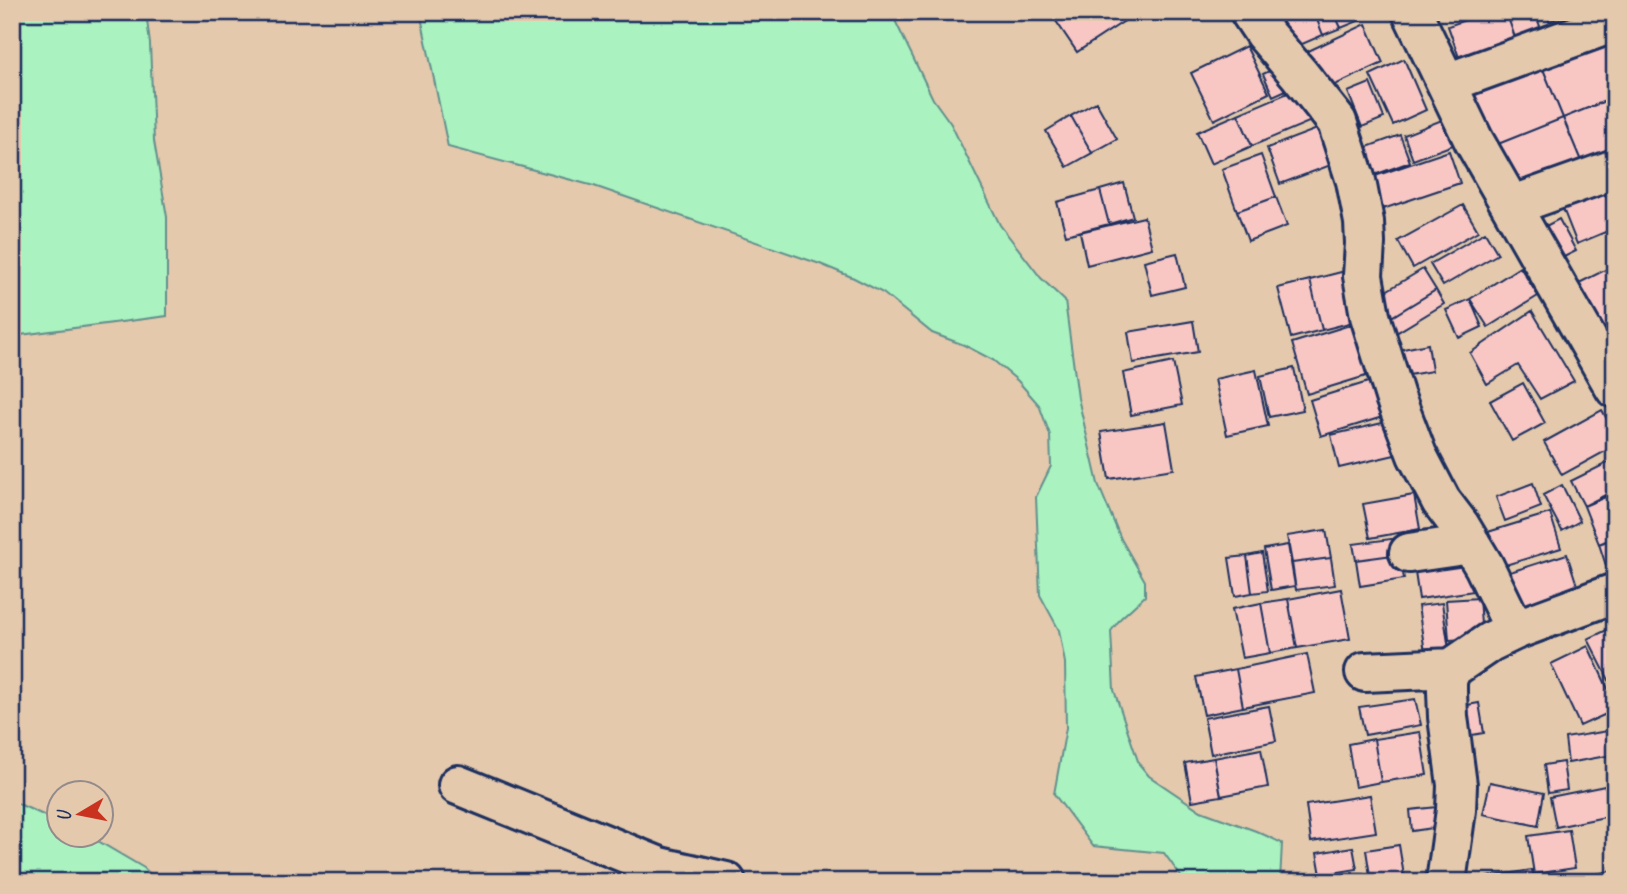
<svg xmlns="http://www.w3.org/2000/svg" width="1627" height="894" font-family="Caveat,sans-serif">
<rect width="100%" height="100%" fill="#e5c9ac"/>
<filter id="ink" filterUnits="userSpaceOnUse"><feTurbulence type="fractalNoise" baseFrequency=".0143" numOctaves="2"/><feDisplacementMap in="SourceGraphic" scale="14" xChannelSelector="R" yChannelSelector="G"/><feConvolveMatrix kernelMatrix="1 2 1 2 8 2 1 2 1" color-interpolation-filters="sRGB"/></filter>
<g filter="url(#ink)">
<path fill="#aaf2bf" stroke="#62908e" stroke-width="2" d="M12 12H146L150 44 154 141 167 217V316L12 336Z
M420 12H891L933 99 951 124 1000 225 1041 278 1065 301 1078 398 1098 484 1121 539 1145 581V596L1121 618 1111 631 1114 690 1139 764 1149 776 1201 811 1256 831 1282 843 1280 882H1185L1164 853 1093 846 1054 794 1066 728 1065 663 1059 630 1040 595 1036 497 1051 466 1050 435 1039 405 1018 381 993 360 964 345 932 333 883 293 854 278 820 264 594 186 448 147Z
M12 801 59 822 60 834 86 835 91 837 144 868 159 882H12Z"/>
<path fill="#f8c7c4" stroke="#1b2f5e" stroke-width="2" d="M1070 12H1125L1129 18 1077 52 1056 21Z
M1279 12H1314L1323 35 1293 48Z
M1314 12H1334L1341 28 1323 35Z
M1334 12H1377L1378 13 1341 28Z
M1488 12H1506L1517 43 1461 63 1448 26Z
M1506 12H1535L1543 35 1517 43Z
M1546 12H1574L1549 21Z
M1366 24 1383 63 1322 91 1304 53Z
M1605 38 1615 61V97L1563 118 1541 64Z
M1246 46 1269 93 1214 120 1191 73Z
M1404 59 1426 110 1393 125 1370 75Z
M1287 63 1297 85 1273 96 1263 74Z
M1541 64 1563 118 1493 146 1471 92Z
M1370 83 1384 118 1362 127 1348 92Z
M1302 87 1316 119 1252 146 1238 114Z
M1615 97V147L1581 161 1563 118Z
M1096 102 1117 139 1092 153 1071 116Z
M1238 114 1252 146 1211 164 1197 132Z
M1071 116 1092 153 1067 167 1046 131Z
M1452 116 1461 142 1413 160 1404 135Z
M1563 118 1581 161 1510 190 1493 146Z
M1325 126 1339 162 1280 184 1267 148Z
M1400 135 1410 162 1366 178 1356 151Z
M1449 151 1460 183 1383 209 1372 177Z
M1261 155 1276 197 1237 211 1222 169Z
M1124 183 1133 217 1109 224 1100 190Z
M1601 183 1615 217V228L1577 244 1560 201Z
M1100 190 1109 224 1066 235 1057 202Z
M1276 197 1287 226 1248 241 1237 211Z
M1463 205 1478 231 1413 268 1398 241Z
M1144 217 1152 248 1087 265 1080 232Z
M1559 219 1576 251 1558 260 1542 228Z
M1485 232 1498 254 1443 286 1430 264Z
M1177 253 1185 287 1152 295 1144 261Z
M1615 265V331L1605 336 1579 283Z
M1520 267 1538 296 1488 327 1470 299Z
M1423 269 1436 290 1388 319 1376 297Z
M1349 270 1361 320 1322 330 1310 280Z
M1310 280 1322 330 1291 338 1278 288Z
M1436 290 1444 304 1396 333 1388 319Z
M1470 299 1482 327 1459 338 1446 310Z
M1532 311 1574 381 1540 399 1518 365 1487 384 1470 353Z
M1193 321 1198 352 1133 363 1128 332Z
M1363 321 1379 372 1307 394 1292 343Z
M1428 344 1432 371 1403 376 1398 350Z
M1173 362 1182 405 1131 415 1123 373Z
M1294 368 1303 410 1269 417 1260 376Z
M1256 370 1268 426 1227 435 1215 379Z
M1381 378 1392 414 1321 436 1310 400Z
M1523 383 1545 423 1512 441 1490 401Z
M1602 410 1615 434V446L1562 475 1544 442Z
M1391 421 1399 454 1339 468 1331 435Z
M1166 422 1174 469 1109 479 1101 432Z
M1615 459V490L1584 506 1571 481Z
M1533 483 1541 507 1505 521 1496 497Z
M1562 485 1580 521 1562 531 1543 495Z
M1615 493V537L1599 544 1584 506Z
M1414 495 1420 529 1370 538 1363 504Z
M1550 513 1561 548 1499 567 1488 532Z
M1326 530 1331 558 1292 563 1287 536Z
M1398 538 1400 554 1356 560 1353 544Z
M1615 538V589L1614 590 1599 544Z
M1288 545 1295 586 1271 590 1264 549Z
M1468 551 1474 591 1419 599 1413 559Z
M1262 553 1268 591 1252 593 1247 556Z
M1400 554 1404 579 1360 586 1356 560Z
M1567 554 1583 604 1523 623 1507 573Z
M1247 556 1252 593 1235 596 1229 558Z
M1331 558 1335 585 1296 590 1292 563Z
M1341 589 1350 639 1297 648 1288 599Z
M1479 598 1482 638 1449 640 1446 600Z
M1288 599 1297 648 1270 653 1261 603Z
M1261 603 1270 653 1242 658 1232 609Z
M1442 603 1450 656 1426 659 1418 606Z
M1615 626V684L1612 686 1588 639Z
M1588 646 1615 704V710L1580 726 1551 664Z
M1307 654 1315 693 1243 707 1236 669Z
M1236 669 1243 707 1204 715 1196 677Z
M1415 699 1421 725 1365 735 1359 707Z
M1479 703 1484 733 1466 736 1462 706Z
M1269 706 1276 741 1211 754 1204 718Z
M1608 731 1612 755 1568 763 1565 738Z
M1420 732 1427 775 1381 782 1374 739Z
M1374 739 1381 782 1355 787 1348 744Z
M1261 749 1268 787 1221 796 1214 758Z
M1214 758 1221 796 1192 801 1185 763Z
M1563 762 1567 790 1548 793 1544 765Z
M1490 782 1544 793 1538 826 1483 814Z
M1615 784V815L1556 827 1550 797Z
M1370 795 1376 832 1311 842 1306 805Z
M1437 807 1440 827 1412 831 1410 810Z
M1569 830 1575 868 1534 874 1528 836Z
M1399 845 1405 882H1371L1366 850Z
M1353 847 1357 869 1321 875 1317 853Z
M1532 870 1534 882H1457Z
M1615 870V882H1558Z
M1363 873 1364 882H1341L1340 876Z"/>
<g fill="none" stroke-linecap="round" stroke-linejoin="round">
<g stroke="#1b2f5e" stroke-width="44">
<path id="minor" d="M1250 12 1264 33 1299 74 1337 122 1356 181 1364 222 1365 243 1363 276 1370 316 1395 397 1417 455 1441 501 1460 526 1484 566 1515 630
M1412 12 1474 141 1615 388
M1447 83 1615 22
M1511 206 1615 169
M1409 553 1471 544
M1365 672 1452 668
M458 785 660 867 726 882
M1446 882 1456 810 1457 785 1448 717 1447 691V680L1452 668 1490 642 1515 630 1615 593"/>
</g>
<use href="#minor" stroke="#e5c9ac" stroke-width="38"/>
</g>
</g>
<rect width="1627" height="894" fill="none" stroke="#e5c9ac" stroke-width="42"/>
<rect x="21" y="21" width="1585" height="852" fill="none" stroke="#1b2f5e" stroke-width="2.5" filter="url(#ink)"/>
<g transform="translate(80 814) rotate(260)"><circle r="33" fill="#e5c9ac" stroke="#948b8d" stroke-width="2"/>
<path d="M0-5L12 26L0 18L-12 26Z" fill="#c8321e"/>
<text y="-10" font-size="19" font-weight="bold" text-anchor="middle" fill="#1b2f5e">U</text>
</g>
</svg>
